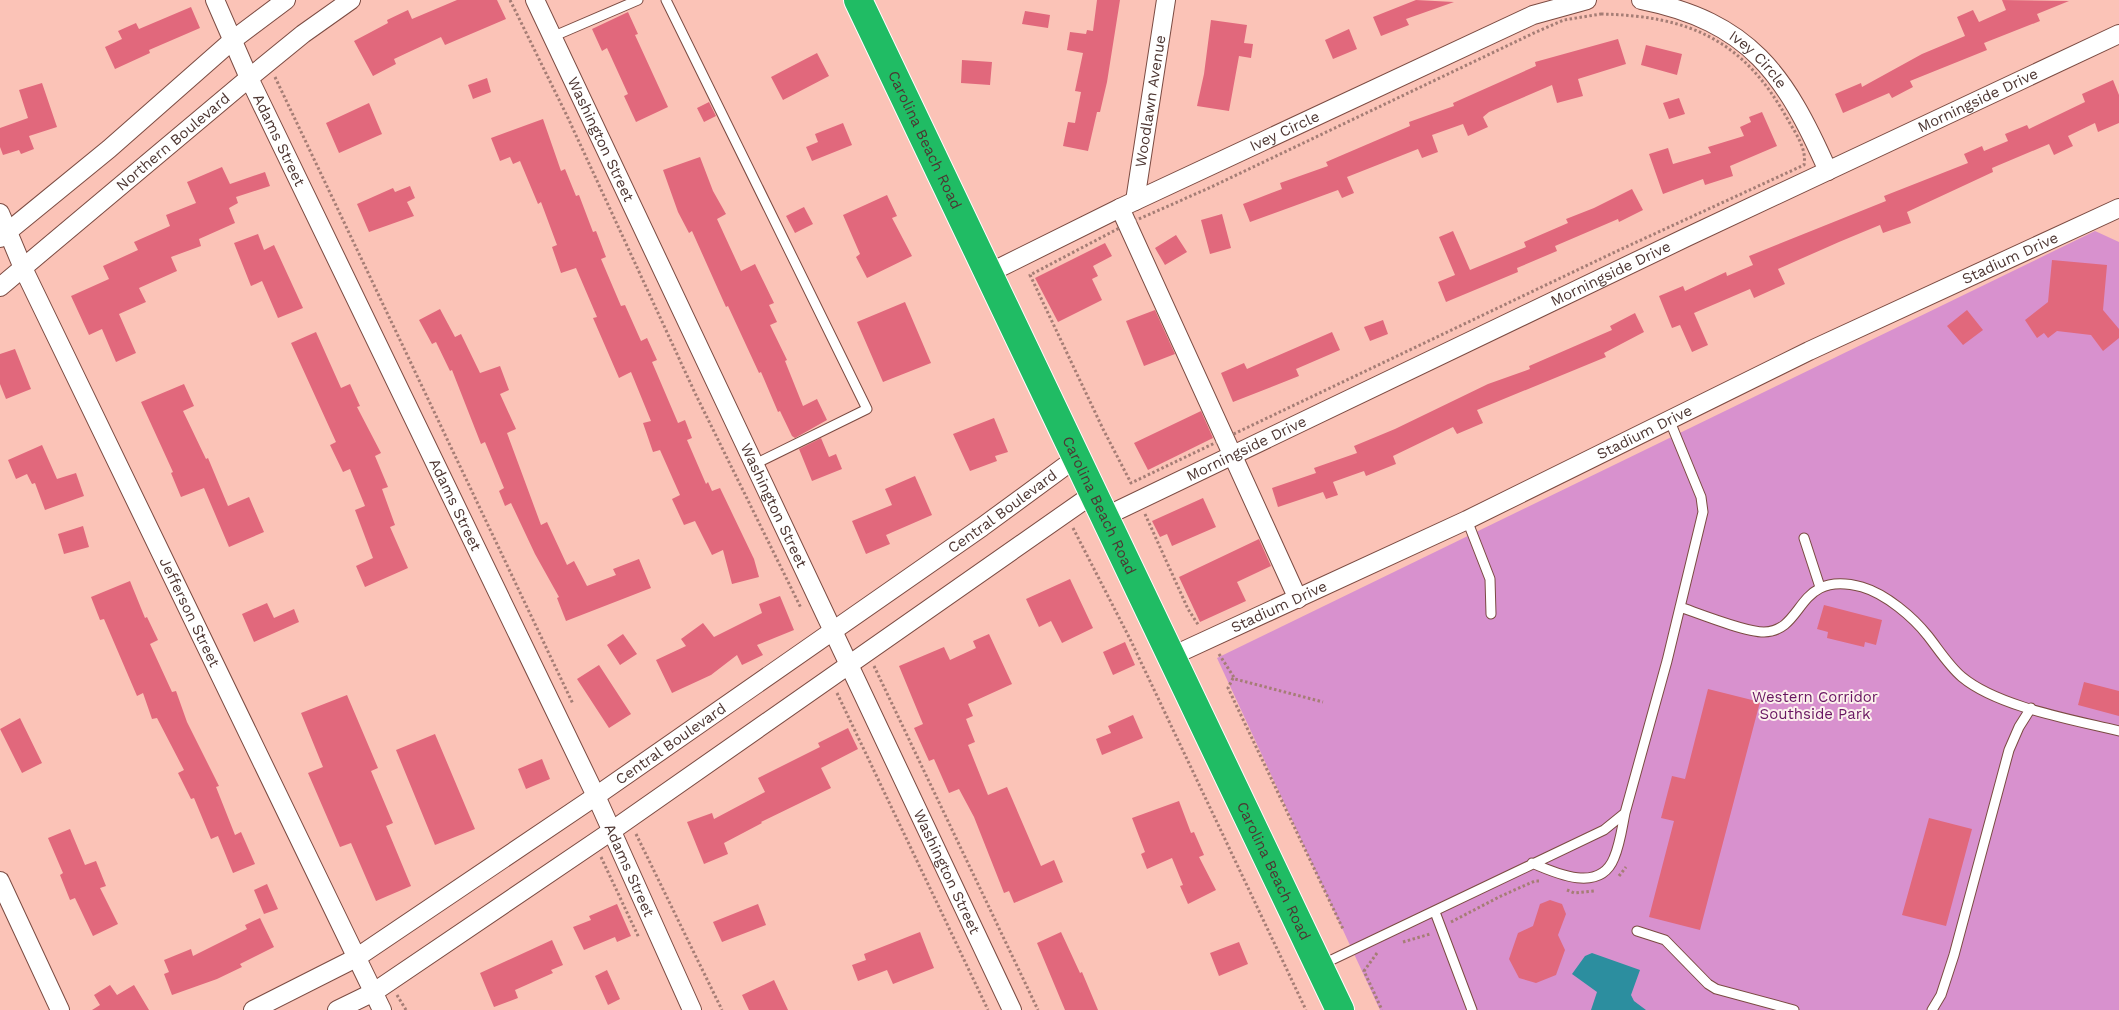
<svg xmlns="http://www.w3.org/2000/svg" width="2119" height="1010" font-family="'Work Sans',sans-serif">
<rect width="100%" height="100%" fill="#fbc3b7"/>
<path fill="#d891ce" d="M2095 231 2119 242V1010H1380L1217 658Z"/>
<path fill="#2c8e9f" d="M1592 953 1640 970 1631 995 1634 1001 1646 1010H1591L1597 992 1572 974 1585 956Z"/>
<path fill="#e1687c" d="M457 0H497L506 19 445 45 441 37 394 59 396 64 373 76 354 41 388 23 387 20 408 10 412 19Z
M1097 0H1120L1107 82 1100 112H1097L1088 151 1063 146 1068 122 1075 123 1081 92 1075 91 1083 53 1067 50 1070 32 1086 34 1087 30 1093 31Z
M1416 0 1454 2 1406 19 1409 25 1381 36 1373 17Z
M2002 0 2069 1 2037 14 2040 21 1984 43 1987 50 1910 81 1913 87 1892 98 1889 93 1843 113 1835 94 1861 83 1862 87 1922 54 1965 36 1957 17 1973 10 1979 22 2006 10Z
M191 7 200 28 149 50 150 53 115 69 105 47 122 39 118 31 136 23 139 29Z
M1025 11 1050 15 1048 28 1022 24Z
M628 12 638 34 635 35 668 107 636 122 624 96 628 94 607 48 602 51 592 29Z
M1211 20 1247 25 1244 43 1253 44 1251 58 1239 56 1229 111 1197 106 1204 74Z
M1349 29 1357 49 1333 59 1325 40Z
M1618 39 1626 64 1578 79 1583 96 1557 103 1552 85 1489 112 1483 117 1488 127 1468 136 1463 124 1432 135 1438 152 1422 158 1418 149 1347 177 1354 193 1342 198 1338 190 1250 222 1243 204 1282 189 1280 183 1328 166 1326 162 1410 126 1409 122 1454 106 1453 103 1536 66 1535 62Z
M1646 45 1682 54 1677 75 1641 65Z
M817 53 829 76 783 100 771 77Z
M962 60 992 62 990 85 961 83Z
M487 78 491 92 473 99 468 85Z
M2113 80 2119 95V123L2098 132 2095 123 2068 136 2073 146 2054 155 2049 144 1992 168 1993 172 1907 212 1911 223 1883 233 1880 225 1839 242 1778 269 1785 284 1754 298 1750 289 1694 313 1708 345 1692 352 1680 325 1672 328 1659 296 1683 286 1685 291 1726 272 1727 276 1753 265 1749 256 1886 201 1884 196 1968 163 1964 154 1982 146 1984 151 2008 141 2005 134 2027 125 2029 129 2085 102 2082 94Z
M42 83 57 127 29 136 34 149 21 154 19 150 3 155 0 147V128L28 118 19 90Z
M1679 98 1685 114 1669 119 1663 103Z
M709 102 716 116 704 122 697 108Z
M369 103 382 134 339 153 326 123Z
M1762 112 1777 146 1730 166 1733 176 1705 185 1703 179 1663 194 1649 154 1668 148 1673 164 1711 153 1708 147 1744 136 1740 127 1751 122 1749 117Z
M543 119 561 171 565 169 576 196 579 195 593 232 596 231 606 257 601 259 621 306 625 305 641 341 647 338 657 360 652 362 678 423 685 420 692 438 687 440 706 484 708 482 712 491 720 488 754 559 759 577 732 584 723 550 712 555 695 521 684 525 672 499 680 495 660 450 653 452 643 423 651 421 631 372 619 378 593 318 597 317 576 268 561 273 552 247 557 245 541 202 538 204 520 161 513 164 510 157 500 161 491 138Z
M843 123 852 145 812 161 806 147 818 142 815 134Z
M700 157 713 191 726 214 717 219 741 271 755 264 774 303 769 305 777 322 770 325 787 360 785 361 803 406 817 399 827 420 795 438 792 436 780 411 778 412 761 372 759 373 728 306 726 307 692 231 689 233 678 212 663 170Z
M222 167 230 184 265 172 270 186 236 197 238 203 229 208 235 223 199 239 201 246 171 257 177 271 139 288 146 302 119 314 136 353 116 362 102 329 89 335 71 296 109 279 103 266 138 250 134 242 170 226 166 215 196 203 187 182Z
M410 186 415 198 407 202 414 216 369 232 357 204 393 188 395 192Z
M1632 189 1643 210 1619 222 1618 219 1555 246 1557 251 1517 268 1518 272 1446 302 1438 282 1455 275 1439 237 1453 231 1470 270 1526 247 1524 242 1568 223 1566 219 1594 208Z
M887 195 897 216 892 218 912 256 867 278 856 257 860 254 843 215Z
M804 207 813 224 795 233 786 216Z
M1222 214 1231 248 1210 254 1201 220Z
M258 234 264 250 274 245 303 308 278 318 262 281 251 286 234 243Z
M1176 235 1187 252 1165 265 1155 248Z
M1105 243 1112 256 1093 266 1098 276 1092 279 1102 300 1058 322 1035 278Z
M2052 260 2107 265 2103 310 2119 329V338L2103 351 2091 335 2057 331 2048 338 2044 333 2037 338 2025 320 2048 302Z
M905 302 931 363 883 382 857 322Z
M440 309 455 337 461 334 480 373 500 366 509 390 500 394 516 429 507 433 541 525 547 522 567 565 574 561 587 586 616 575 613 569 639 559 651 588 566 621 557 598 559 597 535 554 511 503 505 506 499 491 504 488 485 442 481 444 452 370 450 371 436 342 432 344 419 320Z
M1155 310 1175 354 1144 366 1126 321Z
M1967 310 1983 330 1963 345 1947 326Z
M1635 313 1644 332 1604 353 1606 357 1477 410 1483 423 1457 434 1453 427 1393 456 1396 464 1366 476 1364 471 1333 482 1338 495 1326 499 1323 492 1278 507 1272 488 1316 473 1314 468 1357 453 1354 446 1395 429 1488 384 1530 369 1529 366 1612 330 1610 326Z
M1383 320 1388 334 1370 341 1364 327Z
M316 332 341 388 350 384 360 406 357 407 381 453 375 456 388 487 382 489 395 525 390 527 408 568 365 587 356 566 373 558 355 510 365 506 350 469 343 472 330 445 336 442 291 343Z
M1332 332 1340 350 1296 369 1299 376 1233 402 1221 373 1244 363 1247 369Z
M15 349 31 389 6 399 0 384V354Z
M184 384 194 406 183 411 206 459 208 458 228 506 249 497 264 532 229 547 204 488 181 497 171 473 173 472 141 402Z
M1201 411 1213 438 1148 470 1134 443Z
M994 418 1008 452 995 456 997 461 970 471 953 434Z
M821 438 829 457 836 454 842 469 812 481 799 449Z
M42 445 57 479 76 473 84 496 45 510 35 483 32 484 27 474 16 479 8 460Z
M915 476 932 515 886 535 890 544 866 554 852 521 892 505 885 489Z
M1203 498 1216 527 1172 546 1167 534 1160 537 1152 521Z
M83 526 89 547 64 554 58 534Z
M1259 539 1271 566 1237 582 1246 601 1200 622 1179 577Z
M1070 579 1093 628 1062 643 1051 621 1039 627 1026 599Z
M130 581 145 618 147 617 158 640 150 644 172 692 176 691 187 722 219 786 216 787 235 835 241 832 255 864 233 873 218 836 211 839 194 798 191 799 178 773 184 770 157 718 152 719 143 693 137 696 104 619 100 620 91 597Z
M780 596 794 630 757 645 763 655 742 665 737 655 711 675 672 693 656 660 686 646 681 639 703 623 714 637 762 613 759 604Z
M267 603 274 618 294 609 299 622 254 642 242 614Z
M1824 605 1882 620 1876 645 1865 642 1864 647 1827 638 1828 632 1817 629Z
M623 634 637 654 620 665 607 645Z
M989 634 1012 684 968 704 973 716 966 719 975 742 968 745 988 795 1007 787 1041 866 1054 860 1063 882 1014 903 1009 891 1004 893 974 817 959 789 949 793 934 759 929 761 914 728 923 724 899 666 944 647 950 660 976 648 973 641Z
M1125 642 1135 665 1113 675 1103 652Z
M599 665 631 714 609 728 577 679Z
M2084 682 2119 691V716L2078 705Z
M1708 689 1760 702 1700 930 1649 917 1674 821 1661 818 1672 776 1685 779Z
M347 695 378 768 371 771 393 823 386 826 411 886 376 901 351 843 340 847 308 773 323 767 301 713Z
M1133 715 1143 738 1102 755 1096 739 1111 733 1108 726Z
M20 718 42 763 22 773 0 729Z
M848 728 858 749 821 768 831 788 761 822 762 823 724 843 728 854 704 864 687 822 712 813 714 819 765 792 758 778 820 747 818 743Z
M435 734 475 829 435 845 396 750Z
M542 759 550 779 526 789 518 769Z
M1179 801 1191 833 1194 832 1204 855 1199 857 1216 890 1188 904 1180 886 1183 885 1172 858 1147 869 1141 854 1145 852 1132 818Z
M1929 818 1972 829 1946 926 1902 915Z
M70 829 85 865 96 861 106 886 100 888 118 924 93 936 75 898 70 900 60 875 63 873 48 838Z
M267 884 278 909 264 914 254 890Z
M1550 900 1562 904 1566 914 1558 935 1565 950 1556 975 1536 983 1519 978 1509 959 1518 933 1533 926 1540 904Z
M617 904 631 936 617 942 615 937 584 950 573 927 591 920 589 916Z
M758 904 766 925 722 942 713 922Z
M260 918 274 947 240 964 242 967 217 979 172 995 164 974 169 972 164 960 191 949 193 956 247 929 245 925Z
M920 932 934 968 893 984 887 970 858 981 852 965 866 960 864 954Z
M1061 932 1080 973 1082 972 1098 1010H1065L1037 943Z
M552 940 563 965 551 970 553 973 515 990 518 998 494 1007 480 973Z
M1239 942 1248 964 1219 976 1210 953Z
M607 970 620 999 608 1005 595 976Z
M774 980 788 1010H749L742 995Z
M110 985 117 995 134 985 149 1010H92L100 1005 94 995Z"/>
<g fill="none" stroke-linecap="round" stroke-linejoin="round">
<g stroke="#7b4b42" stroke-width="11">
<path id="lane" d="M666 0 867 409 753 465
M552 37 638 0
M1467 520 1490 579 1491 614
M1804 538 1820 587
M1680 607C1700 614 1745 632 1764 632 1806 631 1795 569 1862 587 1886 594 1913 617 1928 636 1939 650 1949 666 1962 677 1998 707 2074 720 2119 731
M1532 863C1557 874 1600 893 1614 858 1620 844 1622 828 1625 813
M1435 912 1472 1010
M1637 931 1665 940 1708 984 1716 989 1794 1010
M1321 965 1604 830 1625 813 1667 661 1703 512 1701 497 1669 419
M1932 1010 1941 995 1954 955 2009 750 2019 727 2031 708"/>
</g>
<g stroke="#7b4b42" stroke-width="20">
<g id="street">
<path id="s1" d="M215 0 249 78 596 796 692 1010"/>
<path id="s2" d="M535 0 1012 1010"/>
<path id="s3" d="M1641 0C1750 22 1785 74 1828 171"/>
<path id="s4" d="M1135 201 1166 0"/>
<path d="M1120 208 1298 599"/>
<path id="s5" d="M0 213 23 268 382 1010"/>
<path d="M0 238 109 149 234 39 286 0"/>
<path id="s6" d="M987 274 1120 208 1533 15 1587 0"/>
<path id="s7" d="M0 287 249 78 303 34 351 0"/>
<path id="s8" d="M1104 517 1687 237 2119 34"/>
<path id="s9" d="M1170 657 1467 520 1809 351 2119 208"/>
<path d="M0 881 60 1010"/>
<path id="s10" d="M253 1010 356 958 596 796 982 527 1076 458"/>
<path d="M337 1010 374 992 610 832 1093 494"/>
</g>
</g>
<g stroke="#fff" stroke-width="30">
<g id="highway">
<path id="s11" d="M858 0 1340 1010"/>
</g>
</g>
<path stroke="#a57d75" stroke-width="3" stroke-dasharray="2.5 2.5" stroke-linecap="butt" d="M510 0 568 118 695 393 801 608
M1601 14C1690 16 1744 40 1788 120 1796 134 1807 149 1804 165L1615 252 1131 483 1103 429 1030 275 1127 224 1207 189 1536 32 1564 20Z
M275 77 573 704
M1145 514 1188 609 1199 626
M1073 528 1130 639 1306 1010
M1219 654 1235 679 1323 702
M874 666 1038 1010
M1233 678 1228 688 1343 929
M837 693 988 1010
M636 834 722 1010
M601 857 639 938
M1619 876 1626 867
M1567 890 1574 893 1595 891
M1451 922 1501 896 1535 881H1540
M1403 942 1430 934
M1377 953 1364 971 1382 1010
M397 995 406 1010"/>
<use href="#lane" stroke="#fff" stroke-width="9"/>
<use href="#street" stroke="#fff" stroke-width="18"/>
<use href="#highway" stroke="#20bc64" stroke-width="28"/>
</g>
<g text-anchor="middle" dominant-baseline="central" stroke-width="4" stroke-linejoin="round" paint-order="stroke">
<g font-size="15" fill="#4d3632" stroke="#fcf0ed">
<text stroke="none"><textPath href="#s3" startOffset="134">Ivey Circle</textPath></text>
<text stroke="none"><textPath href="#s4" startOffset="101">Woodlawn Avenue</textPath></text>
<text stroke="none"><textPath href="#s8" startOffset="968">Morningside Drive</textPath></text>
<text stroke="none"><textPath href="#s6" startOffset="330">Ivey Circle</textPath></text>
<text stroke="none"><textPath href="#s2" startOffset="154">Washington Street</textPath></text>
<text stroke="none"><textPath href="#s1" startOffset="154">Adams Street</textPath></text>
<text stroke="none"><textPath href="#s11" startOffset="155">Carolina Beach Road</textPath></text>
<text stroke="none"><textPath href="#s7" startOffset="226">Northern Boulevard</textPath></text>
<text stroke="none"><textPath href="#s9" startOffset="930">Stadium Drive</textPath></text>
<text stroke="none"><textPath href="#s8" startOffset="562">Morningside Drive</textPath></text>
<text stroke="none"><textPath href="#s9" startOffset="525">Stadium Drive</textPath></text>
<text stroke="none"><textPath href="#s8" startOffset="158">Morningside Drive</textPath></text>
<text stroke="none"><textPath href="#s1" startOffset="559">Adams Street</textPath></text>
<text stroke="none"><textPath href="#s11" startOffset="560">Carolina Beach Road</textPath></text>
<text stroke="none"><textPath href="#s2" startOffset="559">Washington Street</textPath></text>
<text stroke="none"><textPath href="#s10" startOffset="901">Central Boulevard</textPath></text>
<text stroke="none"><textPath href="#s9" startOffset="120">Stadium Drive</textPath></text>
<text stroke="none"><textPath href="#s5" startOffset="442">Jefferson Street</textPath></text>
<text stroke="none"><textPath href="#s10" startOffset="496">Central Boulevard</textPath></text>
<text stroke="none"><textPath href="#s1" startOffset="964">Adams Street</textPath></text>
<text stroke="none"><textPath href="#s11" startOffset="965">Carolina Beach Road</textPath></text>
<text stroke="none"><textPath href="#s2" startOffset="964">Washington Street</textPath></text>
</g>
<g font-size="15" fill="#681561" stroke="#fcf0ed">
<text x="1815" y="697">Western Corridor<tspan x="1815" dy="17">Southside Park</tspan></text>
</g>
</g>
</svg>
